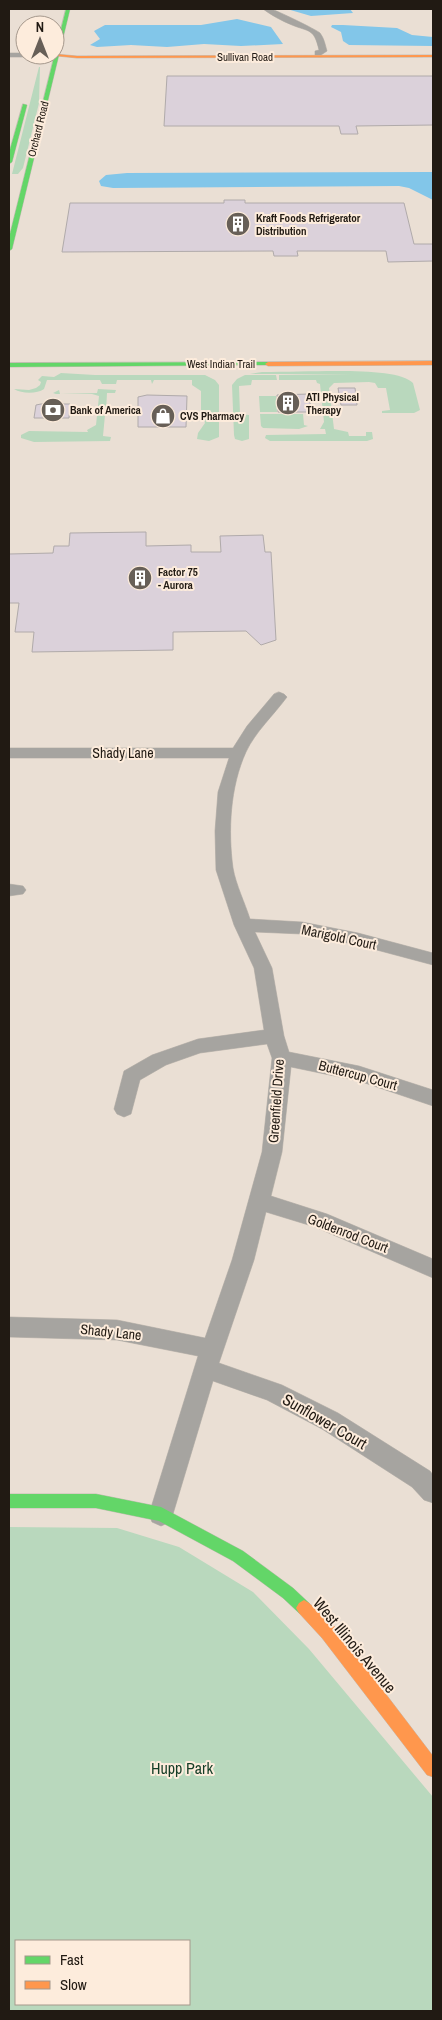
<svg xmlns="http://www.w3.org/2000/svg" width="442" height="2020" font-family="'Archivo Narrow',sans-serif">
<rect width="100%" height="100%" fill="#eadfd4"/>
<path fill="#b9d8bd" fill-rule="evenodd" d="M39 67H40L39 103 23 168 18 174H12Z
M262 372C317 372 397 366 413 383L420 410 414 413H382V411L390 410 386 388H378L375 383 369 382 334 383 329 388 334 429 348 432 349 436H366V432H372L373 439 367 441H270L265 438 266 435 326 434 325 429H320L324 422 320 384 317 383 316 380H279V375L353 374H250Z
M61 373 95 375H205L215 380 219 385V437L209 441 197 439 198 433 205 423 201 413V391L192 385V380H154L152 384 151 380H117L116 384H102L100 380H47L44 389C37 394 22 394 14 389L29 390 36 388 40 385 41 382 38 380 42 376 54 377Z
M245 375H276L277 380H252L251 385 239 386 240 414 249 415V439L242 441 235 439 234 435 232 385 237 379Z
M98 389 116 390 115 393H107L106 412 114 413 105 415 103 436 111 437 110 441 34 442 21 438V435L29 431 88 432 87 430 96 425 99 396 92 394H56L53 393 59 390 60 394 97 393Z
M259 396H276L277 412H260Z
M260 414H303L304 425 308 426 299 429 263 428 261 426Z
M9 1527 117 1528 179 1547 253 1592 309 1649 433 1797V2011H9ZM16 1941H189V2004H16Z"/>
<path fill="#82c6e9" d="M287 9H350L353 13 311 16Z
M237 19 271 27 283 44 241 46 204 44 167 47 131 45 97 47 90 45 100 39 94 31 105 25H201Z
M343 25 397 28 412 35 433 37V46L349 45 343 41 341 32 331 27 332 25Z
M433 172V200L409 188 399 186 113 188 101 186 99 181 106 175 127 173Z"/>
<path fill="#dbd1da" stroke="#b0aaaa" d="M167 76H433V125L356 126 358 134H341L339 126H164Z
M224 200H245V203H404L414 244H433V261L388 262 386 251H297L298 256H274L273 251 62 252 70 203H224Z
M338 388H355L357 405H341Z
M309 394 311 412H278L277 395Z
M147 395 187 396 186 427H138V397Z
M41 404H70L69 418H34L36 405Z
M146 532V546L191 545V552H221L220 536 263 535 265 552H271L276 640 261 645 246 631 173 632V650L32 652 34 632H15L19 603H9V554L53 553 54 546H69L70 533Z"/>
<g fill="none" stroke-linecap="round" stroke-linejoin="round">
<g stroke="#c4bcb3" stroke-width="1">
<path id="street" d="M263 9C265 9 270 8 271 9 276 10 317 30 320 33 324 38 325 44 327 51L321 55H315V51L319 50C314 28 309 32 292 25 282 21 271 15 263 9Z
M9 53H25V55H55V53L61 55 57 57H9Z
M279 692 284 694 287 697C273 716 256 731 246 752 230 787 228 831 233 868 236 885 245 903 250 919L302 922 358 933 433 953V965L358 945 302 934 255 932 272 968 284 1036 289 1052 359 1066 433 1090V1106L359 1081 291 1067 282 1152 271 1196 327 1214 433 1259V1278L315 1227 266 1212 254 1260 219 1363 282 1385 338 1413 430 1471 433 1475V1503L424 1500 412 1487 322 1429 267 1400 213 1381 173 1514 170 1522 161 1526 152 1522 149 1514 198 1356 117 1340 9 1337V1317L117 1320 205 1338 232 1260 262 1152 272 1058 267 1044 200 1053 166 1065 140 1080 131 1114 124 1117 117 1114 114 1109 124 1071 152 1055 198 1039 264 1030 254 968 234 925 216 870 215 831 218 792 229 758H9V748H233L247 726 274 694Z
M9 884 23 886 26 890 23 894 9 896Z"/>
</g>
<g stroke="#c4bcb3" stroke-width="1">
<path id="fast" d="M66 9H70L12 249 9 251V238Z
M23 104 27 105 12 162 9 164V153Z
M268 362 271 364 270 365 9 367V363Z
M9 1494H96L161 1507 243 1551 293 1588 309 1603 312 1608 309 1613 304 1616 299 1613 283 1598 233 1561 159 1521 96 1508H9Z"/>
</g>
<g stroke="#c4bcb3" stroke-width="1">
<path id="slow" d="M55 54 77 56 433 55V57L77 58 57 56Z
M433 361V365L268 366 265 364 268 362Z
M304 1600 309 1603 334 1626 433 1756V1777L427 1775 322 1638 299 1613 296 1608 299 1603Z"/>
</g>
<use href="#street" fill="#a6a4a0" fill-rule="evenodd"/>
<use href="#fast" fill="#63d668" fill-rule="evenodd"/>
<use href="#slow" fill="#ff974d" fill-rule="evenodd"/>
</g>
<defs>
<g id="building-disc" transform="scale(1.25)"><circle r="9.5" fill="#675f57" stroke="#fdecdc"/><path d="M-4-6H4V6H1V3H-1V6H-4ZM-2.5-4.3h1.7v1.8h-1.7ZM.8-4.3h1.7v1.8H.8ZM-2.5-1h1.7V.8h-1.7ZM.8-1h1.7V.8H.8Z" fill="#fff"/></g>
<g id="bank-disc" transform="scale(1.25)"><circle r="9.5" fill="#675f57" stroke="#fdecdc"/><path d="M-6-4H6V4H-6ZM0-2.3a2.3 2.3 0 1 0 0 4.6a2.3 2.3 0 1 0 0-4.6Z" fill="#fff"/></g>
<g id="shop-disc" transform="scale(1.25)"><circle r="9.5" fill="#675f57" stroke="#fdecdc"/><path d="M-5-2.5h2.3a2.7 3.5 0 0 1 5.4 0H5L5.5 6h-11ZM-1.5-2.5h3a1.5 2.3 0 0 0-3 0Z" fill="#fff"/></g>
</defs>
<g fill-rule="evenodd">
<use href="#building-disc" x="238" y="224"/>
<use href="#building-disc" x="288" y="403"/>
<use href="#bank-disc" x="53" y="410"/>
<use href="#shop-disc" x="163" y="416"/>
<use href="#building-disc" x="140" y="578"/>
</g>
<g text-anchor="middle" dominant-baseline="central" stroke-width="4" stroke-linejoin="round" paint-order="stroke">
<g font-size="11" fill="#211a13" stroke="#fdecdc">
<text x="245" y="57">Sullivan Road</text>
<text transform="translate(38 129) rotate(-76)">Orchard Road</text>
<text x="221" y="364">West Indian Trail</text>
</g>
<g font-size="11" font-weight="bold" fill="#211a13" stroke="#fdecdc" text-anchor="start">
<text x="256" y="218">Kraft Foods Refrigerator<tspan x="256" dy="13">Distribution</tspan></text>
<text x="306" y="397">ATI Physical<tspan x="306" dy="13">Therapy</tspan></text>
<text x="70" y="410">Bank of America</text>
<text x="180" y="416">CVS Pharmacy</text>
<text x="158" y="572">Factor 75<tspan x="158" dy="13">- Aurora</tspan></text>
</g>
<g font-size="14" fill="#211a13" stroke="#fdecdc">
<text x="123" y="753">Shady Lane</text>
<text transform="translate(339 937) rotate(12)">Marigold Court</text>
<text transform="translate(358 1075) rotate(15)">Buttercup Court</text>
<text transform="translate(276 1101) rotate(-86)">Greenfield Drive</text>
<text transform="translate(348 1233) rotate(21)">Goldenrod Court</text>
<text transform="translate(111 1332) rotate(6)">Shady Lane</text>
</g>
<g font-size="16" fill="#211a13" stroke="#fdecdc">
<text transform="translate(325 1421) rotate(30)">Sunflower Court</text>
<text transform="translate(355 1645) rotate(50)">West Illinois Avenue</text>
</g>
<g font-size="16" fill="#143d26" stroke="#fdecdc">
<text x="182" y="1768">Hupp Park</text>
</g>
</g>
<rect width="442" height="2020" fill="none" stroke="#211a13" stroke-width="20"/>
<rect x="15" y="1940" width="175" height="65" fill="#fdecdc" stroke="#a5988c"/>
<rect x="25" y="1956" width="25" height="8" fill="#63d668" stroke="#a5988c"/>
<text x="60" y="1965" font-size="15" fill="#211a13">Fast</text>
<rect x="25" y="1981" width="25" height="8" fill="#ff974d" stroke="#a5988c"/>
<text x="60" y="1990" font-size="15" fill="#211a13">Slow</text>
<g transform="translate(40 40)"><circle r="24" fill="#fdecdc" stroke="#a5988c"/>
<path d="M0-4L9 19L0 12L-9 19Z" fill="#675f57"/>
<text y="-8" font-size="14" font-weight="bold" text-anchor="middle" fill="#211a13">N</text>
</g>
</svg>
